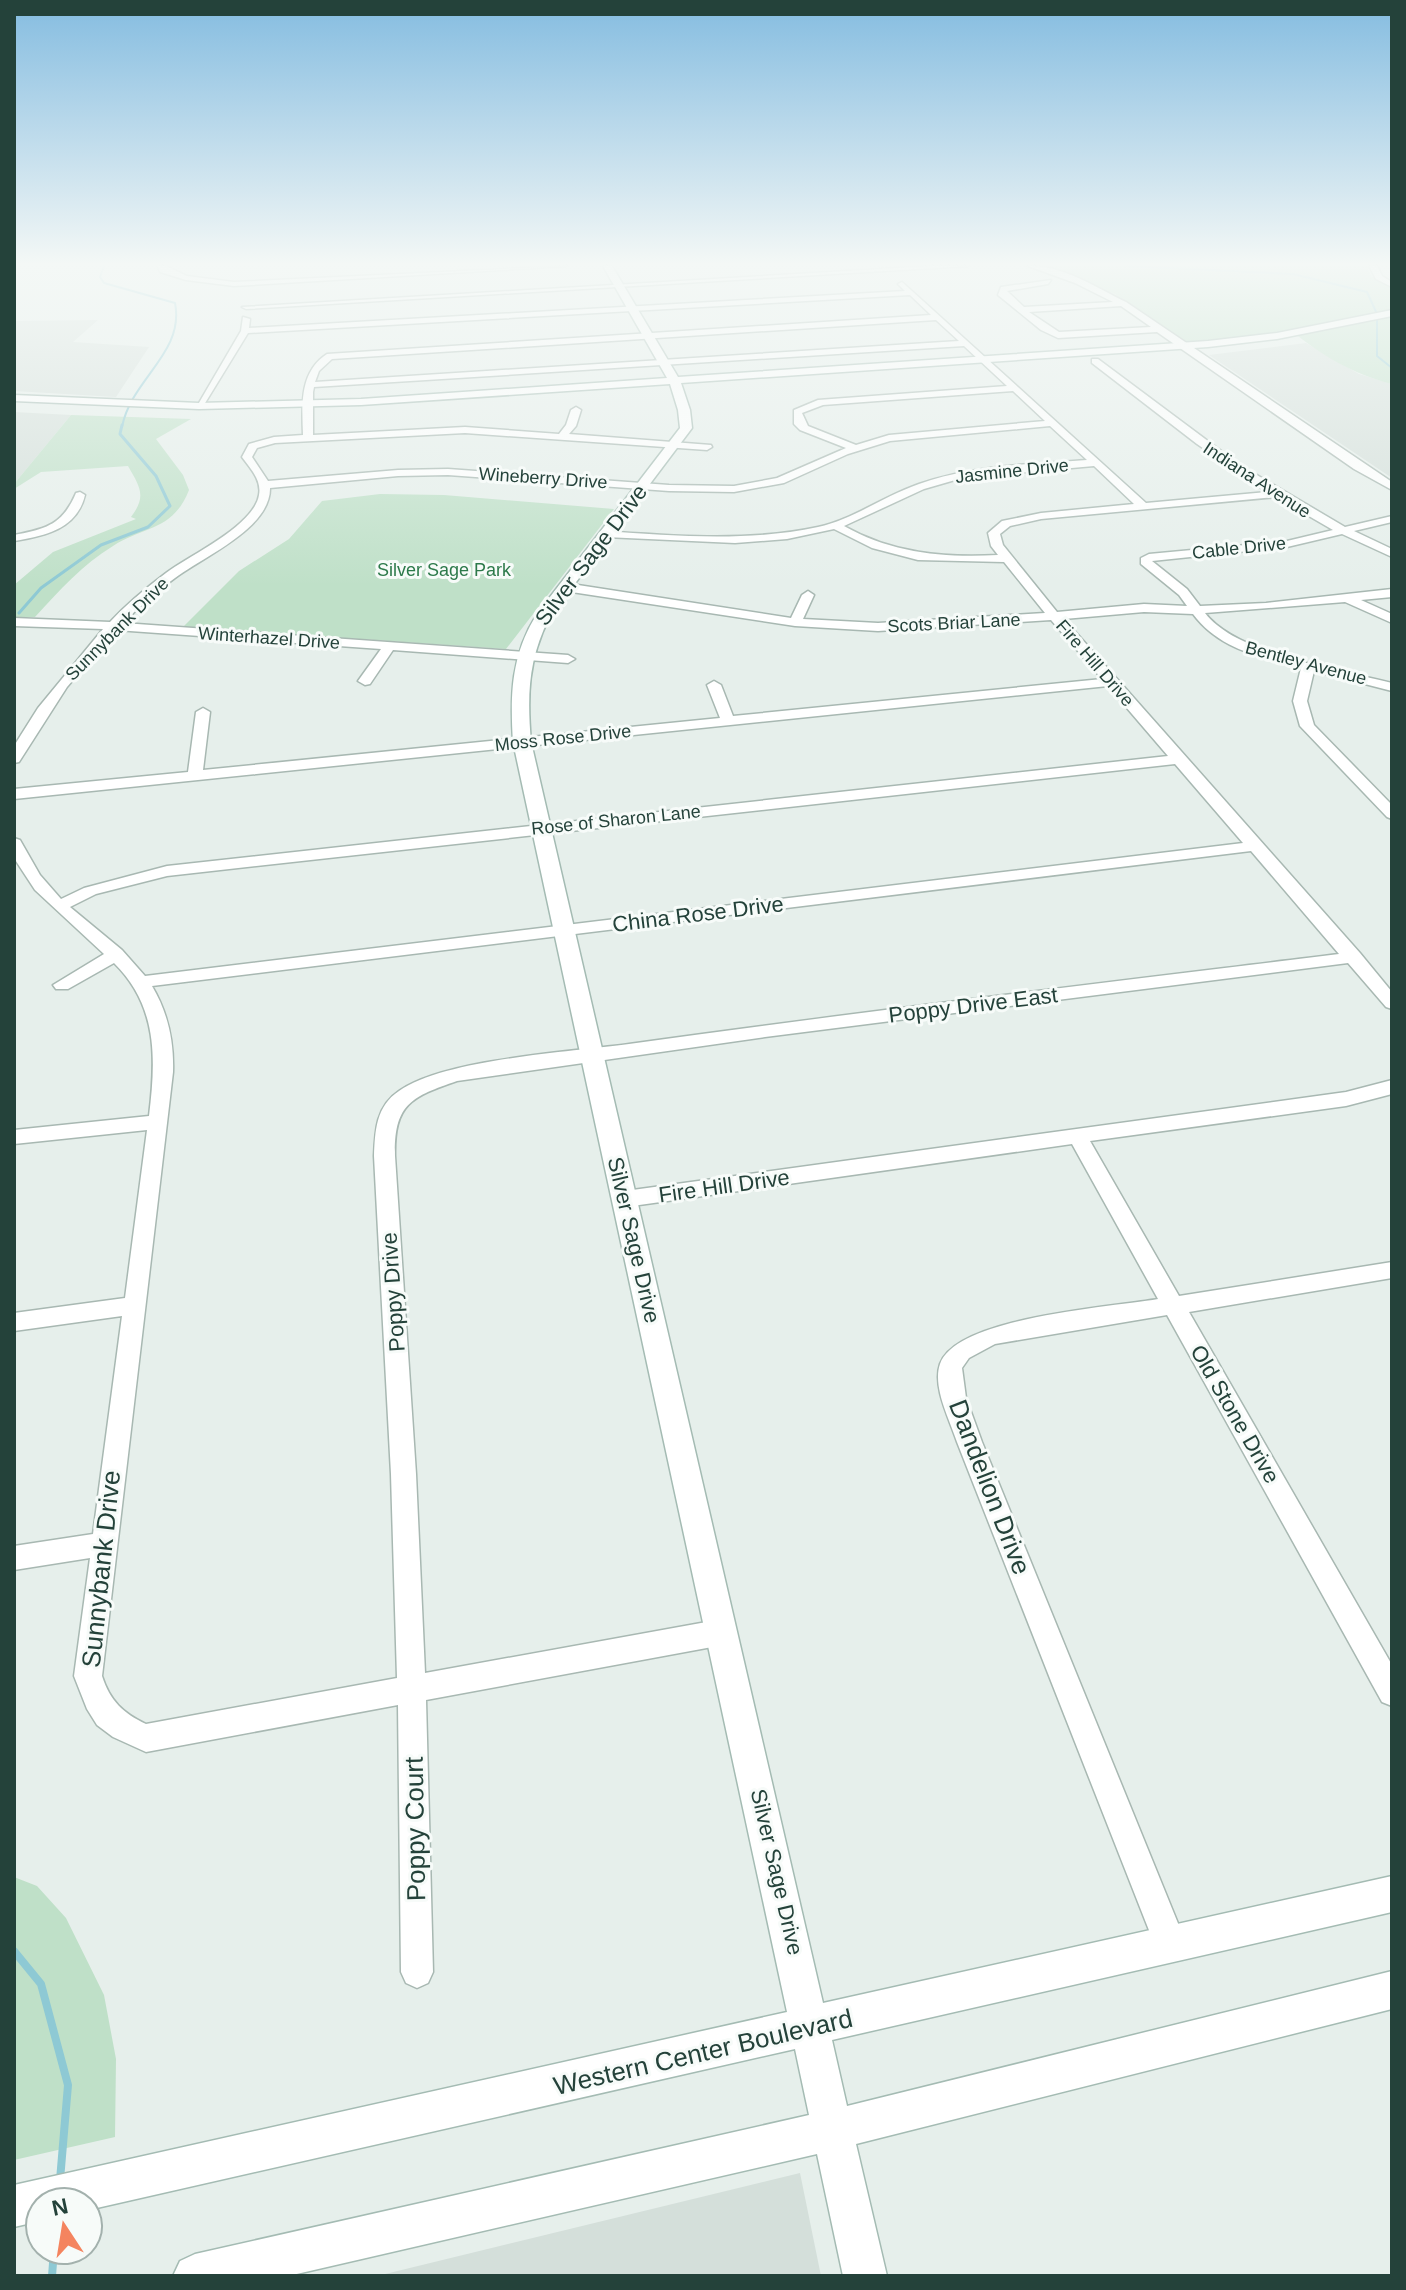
<svg xmlns="http://www.w3.org/2000/svg" width="1406" height="2290" font-family="Arial,sans-serif">
<rect width="100%" height="100%" fill="#e6efeb"/>
<path fill="#d4dfda" d="M98 320 73 342 149 347 116 397 14 391V321Z
M1306 343 1359 374 1392 384V478L1209 355Z
M14 412 71 415 14 484Z
M800 2173 821 2276H377Z"/>
<path fill="#bfe0c8" d="M1041 266H1367L1371 276 1392 287V384C1355 375 1320 355 1291 330L1195 343 1184 341 1115 294Z
M71 415 191 419 156 439 183 475 189 490C173 531 144 526 113 546 83 564 59 591 35 617H14V585L53 552 136 519 131 517C147 496 140 487 128 466L41 472 14 489V484Z
M380 494 444 495 614 509 506 649 183 627 239 571 289 539 322 501Z
M14 1877 37 1886 66 1918 104 1995 116 2059 115 2137 14 2160Z"/>
<g fill="none" stroke-linecap="round" stroke-linejoin="round">
<path stroke="#8ec9d4" stroke-width="2" d="M104 266 100 277 104 283 175 303C185 353 131 379 122 427
M1127 266 1293 274 1367 292 1377 314V356L1392 368"/>
<path stroke="#8ec9d4" stroke-width="3" d="M19 613 41 588 101 545 148 527 170 506 156 476 120 434 122 425"/>
<path stroke="#8ec9d4" stroke-width="8" d="M14 1951 41 1984 68 2085 60 2180
M52 2276 54 2250"/>
<g stroke="#a8b8b2" stroke-width="3">
<path id="street" d="M158 266H166L187 276 234 282 567 266 234 286 186 280 160 272Z
M931 266H969L246 309 242 307Z
M1028 266C1061 264 1097 288 1126 302L1392 482V490L1354 469 1157 332 1058 338 1041 330 998 295 1001 287 1051 280 1048 284 1007 291 1024 307 1113 302 1075 283ZM1121 306 1151 327 1059 332 1029 312Z
M1369 266H1377L1382 276 1392 282V287L1376 279Z
M902 282 1146 503 1267 492 1197 444 1092 363V359H1098L1240 465 1345 527 1392 516V522L1354 531 1392 549V557L1342 534 1287 547 1152 561 1187 589 1200 606 1266 603 1392 589V597L1361 600 1392 614V623L1345 602 1205 613C1237 655 1341 670 1392 683V691L1314 671 1307 701 1314 725 1392 805V819L1387 817 1300 726 1293 701 1301 668C1260 657 1219 649 1193 614L1144 612 1064 619 1360 953 1392 992V1009L1386 1007 1348 963 765 1037 457 1081C411 1097 394 1104 395 1156L416 1474 425 1673 723 1619 732 1623 736 1632 732 1641 723 1645 426 1700 433 1972 428 1983 417 1988 406 1983 401 1972 398 1705 146 1752 113 1737 97 1725 87 1709 74 1676 90 1558 14 1570V1546L93 1534 122 1316 14 1331V1313L125 1298 147 1130 14 1144V1130L149 1116C156 1059 158 1006 114 963L68 989H56L53 985 104 954 35 890 14 858V838L20 840 40 875 61 899 84 888 167 866 1168 756 1108 686 14 799V789L188 772 196 712 203 708 210 712 203 770 720 718 707 685 714 681 721 685 733 716 1102 679 1051 620 878 631 795 626 565 591 559 587 565 583 791 618 802 595 808 591 814 595 803 619 878 623 1045 613 1004 562 918 560 872 548 834 529 787 539 735 543 605 537 599 534 605 531C676 536 748 542 818 527 854 519 884 496 919 484 973 465 1031 464 1087 460L1050 426 890 441 848 454 784 483 734 492 669 491 448 475 398 476 270 488C271 528 203 557 175 578 157 591 139 607 123 623L568 655 575 659 568 663 393 650 370 684 365 685 358 681 381 649 116 630 67 687 19 762 14 763V746L38 708 103 629 14 626V618L110 622C127 604 146 588 166 573 190 555 254 526 259 495 262 480 250 468 242 457L249 444 274 437 303 435C302 406 299 372 327 354L931 315 910 295 248 333 202 408H196L241 331 243 317 250 319 249 328 905 291 898 284ZM936 320 959 341 315 382 319 371 332 359ZM964 346 1007 386 818 400 794 410V424L800 430 846 448 777 478 734 486 669 485 448 469 398 470 268 481 252 457 257 448 275 443 465 433 707 450 712 447 711 445 569 434 576 426 581 410 576 407 571 410 566 425 559 434 465 427 313 435V392L314 387ZM1013 391 1045 421 889 435 856 445 808 426 802 413 823 405ZM1094 466 1134 504 1041 513 1002 521 988 533 991 546 998 555C943 558 892 553 844 526L924 489 962 478ZM1276 497 1333 530 1287 541 1149 554 1141 558V564L1179 595 1187 606 1144 604 1057 612 1003 545 1000 534 1010 526 1041 519ZM1175 764 1243 843 145 976 122 950 70 907 96 894 167 876ZM1251 851 1339 954C1102 983 865 1011 629 1044 570 1052 445 1059 399 1091 376 1106 375 1131 374 1156L391 1474 397 1678 146 1724C123 1713 110 1701 102 1676L173 1072C174 1041 168 1013 152 986Z
M80 492 85 495C77 529 45 536 14 541V535C47 529 63 524 76 493Z
M1392 1080V1094L1346 1106 1090 1141 1179 1296 1392 1262V1278L1189 1312 1392 1665V1706L1382 1702 1167 1315 995 1344 969 1358 962 1368 966 1398 982 1442 1186 1943 1181 1954 1170 1959 1159 1954 1154 1943 957 1442C950 1420 932 1387 940 1364 956 1317 1112 1307 1158 1299L1072 1144 625 1207 618 1204 615 1199 618 1194 625 1191 1346 1092Z"/>
</g>
<g stroke="#a4bbb3" stroke-width="3">
<path id="secondary" d="M603 266H612L678 377 1208 341 1277 333 1392 310V316L1277 339 1208 347 681 383 690 410 692 428 549 618C528 660 527 696 531 742L823 2003 1392 1876V1912L832 2040 847 2106 1392 1971V2009L856 2144 887 2276H843L817 2154 288 2276H173L180 2261 195 2254 809 2115 795 2049 88 2210V2202H40V2221L14 2227V2185L787 2012 513 742C510 695 511 655 537 614L680 428 678 410 670 384 361 405 199 409 14 401V395L199 403 361 399 667 378Z"/>
</g>
<use href="#street" fill="#fff" fill-rule="evenodd"/>
<use href="#secondary" fill="#fff" fill-rule="evenodd"/>
</g>
<linearGradient id="sky" x2="0" y2="1"><stop stop-color="#84bce0"/><stop offset="0.45" stop-color="#f4f8f6"/><stop offset="1" stop-color="#f4f8f6" stop-opacity="0"/></linearGradient>
<rect width="1406" height="586" fill="url(#sky)"/>
<g text-anchor="middle" dominant-baseline="central" stroke-width="6" stroke-linejoin="round" paint-order="stroke">
<g font-size="18" fill="#24423a" stroke="#f7fbf9">
<text transform="translate(1012 471) rotate(-6)">Jasmine Drive</text>
<text transform="translate(543 478) rotate(4)">Wineberry Drive</text>
<text transform="translate(1257 480) rotate(33)">Indiana Avenue</text>
<text transform="translate(1239 548) rotate(-6)">Cable Drive</text>
<text transform="translate(954 623) rotate(-3)">Scots Briar Lane</text>
<text transform="translate(117 629) rotate(-45)">Sunnybank Drive</text>
<text transform="translate(269 638) rotate(4)">Winterhazel Drive</text>
<text transform="translate(1095 663) rotate(49)">Fire Hill Drive</text>
<text transform="translate(1306 663) rotate(15)">Bentley Avenue</text>
<text transform="translate(563 738) rotate(-6)">Moss Rose Drive</text>
<text transform="translate(616 820) rotate(-6)">Rose of Sharon Lane</text>
</g>
<g font-size="18" fill="#2d7a4b" stroke="#f7fbf9">
<text x="444" y="570">Silver Sage Park</text>
</g>
<g font-size="22" fill="#24423a" stroke="#f7fbf9">
<text transform="translate(591 555) rotate(-53)">Silver Sage Drive</text>
<text transform="translate(698 914) rotate(-7)">China Rose Drive</text>
<text transform="translate(973 1005) rotate(-7)">Poppy Drive East</text>
<text transform="translate(724 1186) rotate(-8)">Fire Hill Drive</text>
<text transform="translate(634 1240) rotate(77)">Silver Sage Drive</text>
<text transform="translate(393 1292) rotate(-94)">Poppy Drive</text>
<text transform="translate(1235 1414) rotate(60)">Old Stone Drive</text>
<text transform="translate(777 1872) rotate(77)">Silver Sage Drive</text>
</g>
<g font-size="26" fill="#24423a" stroke="#f7fbf9">
<text transform="translate(990 1487) rotate(69)">Dandelion Drive</text>
<text transform="translate(101 1569) rotate(-84)">Sunnybank Drive</text>
<text transform="translate(415 1829) rotate(-91)">Poppy Court</text>
<text transform="translate(703 2052) rotate(-13)">Western Center Boulevard</text>
</g>
</g>
<rect width="1406" height="2290" fill="none" stroke="#24423a" stroke-width="32"/>
<g transform="translate(64 2226) rotate(348)"><circle r="38" fill="#f7fbf9" stroke="#a3b1ad" stroke-width="2"/>
<path d="M0-6L14 30L0 20L-14 30Z" fill="#f4845f"/>
<text y="-12" font-size="22" font-weight="bold" text-anchor="middle" fill="#24423a">N</text>
</g>
</svg>
